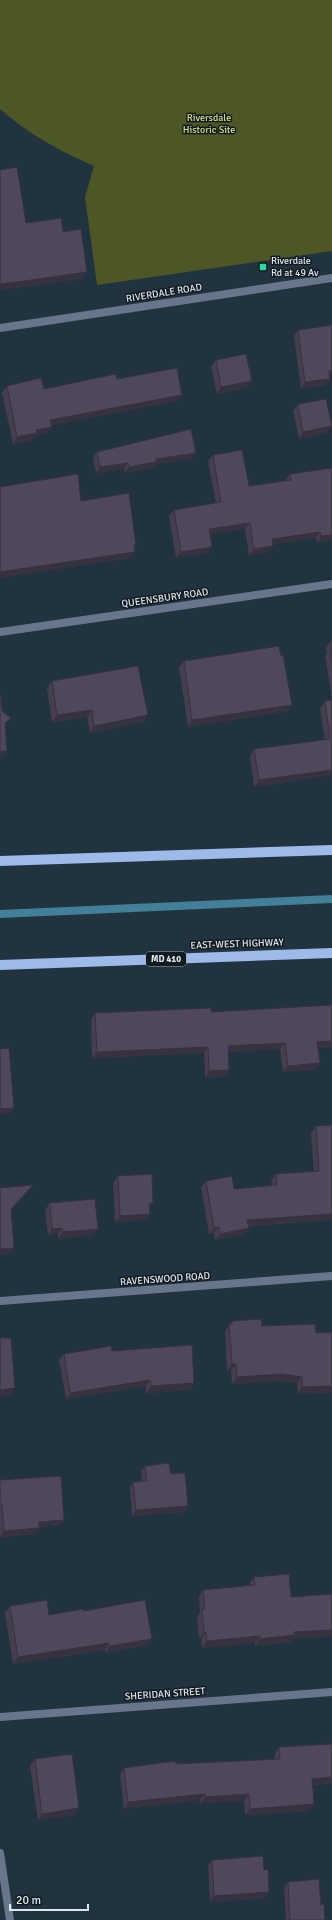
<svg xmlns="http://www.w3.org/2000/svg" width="332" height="1920" font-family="Signika,sans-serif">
<rect width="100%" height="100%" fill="#223340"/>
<path fill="#4d5625" d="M0 0H332V251L97 285 85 197 94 166C58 150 30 135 0 109Z"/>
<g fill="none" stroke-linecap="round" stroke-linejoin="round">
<path stroke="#427f98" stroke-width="8" d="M0 914 332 899"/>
<path stroke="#68768c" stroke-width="8" d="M0 632 332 584
M0 1301 332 1276
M0 1717 332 1692
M0 1853 10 1920"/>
<path stroke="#68768c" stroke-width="8" d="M0 328 332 278"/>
<path stroke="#9dbae8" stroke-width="10" d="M0 861 332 850
M0 965 332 953"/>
</g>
<path fill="#443e4e" d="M298 330 332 376H330V379L325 385 301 389 294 336Z
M216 360 247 388 217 394 211 366Z
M117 379 177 401 51 425 52 427 47 433 34 436 32 440 13 444 2 392 7 386 44 389Z
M298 404 332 426 327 433 299 439 293 411Z
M97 452 191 459 155 464 152 468 125 473 124 469 96 473 93 458Z
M213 455 249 486 286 480 290 474 332 540 317 543 316 538 273 544 269 552 249 555 245 529 210 534 208 553 176 558 169 516 174 510 216 503 208 461Z
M331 641H332V698L325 656 327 654 326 648Z
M184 661 288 711 188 727 179 667Z
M52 681 148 715 143 722 90 733 87 717 52 722 47 688Z
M332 700V775L254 787 250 756 254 749 325 740 320 708 325 701Z
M211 1012 332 1047 318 1048 320 1063 315 1070 283 1072 280 1049 228 1052 229 1070 225 1076 205 1078 204 1053 92 1058 91 1020 95 1013Z
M332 1125V1220L248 1226 249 1228 244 1235 215 1240 214 1233 209 1234 201 1187 206 1181 234 1189 272 1185 271 1180 276 1174 314 1172 311 1133 316 1126Z
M118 1176 150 1207 145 1220 115 1222 113 1183Z
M50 1203 98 1229 93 1235 58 1239V1234L48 1235 45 1210Z
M232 1321 262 1326 316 1333 332 1392 298 1394 297 1383 277 1381 232 1384 231 1371H227L225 1331Z
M64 1354 194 1383 190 1390 146 1393V1386L66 1399 59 1360Z
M145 1466 171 1474 185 1512 132 1516 130 1488 133 1482H142L141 1471Z
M0 1480 64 1520 60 1525 39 1527 35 1534 0 1537Z
M254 1577 291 1597 332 1594V1636L292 1639 290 1642 255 1646V1643L202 1648 201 1639H199L197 1617 200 1612 199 1596 203 1590 250 1585V1583Z
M10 1606 49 1615 84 1611 147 1645 105 1653V1650L13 1664 5 1613Z
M332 1744V1783L313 1785 314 1804 309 1811 245 1815 244 1801 200 1803V1800L124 1809 120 1774 124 1768 275 1759V1754L279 1747Z
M35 1759 79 1808 74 1815 38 1820 30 1766Z
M212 1860 264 1870 269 1892 265 1898 210 1902 208 1866Z
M288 1882 321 1905 325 1920H286L284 1888Z"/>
<path fill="#373240" d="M87 272 82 279 19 288 0 290V284Z
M332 370V376L324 377 329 371Z
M330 379 325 385 301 389 305 382Z
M252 381 247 388 217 394 221 387Z
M182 395 177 401 45 427 50 420Z
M332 426 327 433 299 439 303 432Z
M52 427 47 433 34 436 32 440 13 444 17 437 36 430Z
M196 453 191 459 155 464 152 468 125 473 129 467 156 459Z
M128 463 124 469 96 473 100 467Z
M250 523 245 529 205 535 209 529Z
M320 532 316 538 268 545 272 539Z
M332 535V540L317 543 321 536Z
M273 546 269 552 249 555 254 549Z
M212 547 208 553 176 558 181 552Z
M135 552 131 558 0 578V572Z
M292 705 288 711 188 727 192 720Z
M92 710 87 717 52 722 57 715Z
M148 715 143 722 90 733 94 726Z
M7 751 2 758H0V752Z
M332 770V775L254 787 259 780Z
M332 1041V1047L313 1048 317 1042Z
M285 1043 280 1049 223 1052 228 1046Z
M208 1047 204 1053 92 1058 97 1052Z
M320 1063 315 1070 283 1072 288 1066Z
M229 1070 225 1076 205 1078 209 1071Z
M14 1108 10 1114 0 1115V1109Z
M33 1185 28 1192 6 1216 11 1209Z
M149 1203H153L148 1209Z
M150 1214 145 1220 115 1222 120 1216Z
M332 1214V1220L243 1226 247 1220Z
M219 1227 214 1233 209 1234 214 1228Z
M62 1228 58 1234 48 1235 52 1229Z
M249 1228 244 1235 215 1240 220 1234Z
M98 1229 93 1235 58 1239 63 1232Z
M14 1248 10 1254 0 1255V1249Z
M232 1364H236L231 1371H227Z
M282 1374 302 1377 297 1383 277 1381 232 1384 237 1377Z
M150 1380 146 1386 66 1399 70 1393Z
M194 1383 190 1390 146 1393 151 1386Z
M332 1386V1392L298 1394 302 1387Z
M15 1388 10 1395 0 1396V1390Z
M188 1506 185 1512 132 1516 136 1510Z
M64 1520 60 1525 35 1528 39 1522Z
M39 1528 35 1534 0 1537 4 1531Z
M332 1630V1636L292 1639 290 1642 255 1646 260 1639 294 1632Z
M204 1632H206L201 1639H199Z
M260 1636 255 1643 202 1648 207 1641Z
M152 1639 147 1645 105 1653 110 1646Z
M109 1643 105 1650 13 1664 18 1657Z
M332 1777V1783L308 1785 312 1779Z
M205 1794 200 1800 124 1809 128 1802Z
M249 1794 244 1801 200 1803 205 1797Z
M314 1804 309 1811 245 1815 250 1809Z
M79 1808 74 1815 38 1820 42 1814Z
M269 1892 265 1898 210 1902 214 1896Z"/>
<path fill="#4f485b" stroke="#373240" d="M17 167 26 223 61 218 63 232 81 229 87 272 24 281 0 284V170Z
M332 325V370L329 371 330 379 305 382 298 330Z
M246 354 252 381 221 387 216 360Z
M177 368 182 395 50 420 52 427 36 430 37 433 17 437 7 386 41 378 44 389 116 374 117 379Z
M326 399 332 426 303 432 298 404Z
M191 429 196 453 156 459V462L129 467 128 463 100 467 97 452Z
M242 450 249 486 291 480 290 474 332 468V535L321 536 320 532 272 539 273 546 254 549 250 523 209 529 212 547 181 552 174 510 221 502 213 455Z
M78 474 81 501 129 493 136 545H134L135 552 0 572V487Z
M331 641H332V663L330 650H332Z
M279 646 281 656 283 655 292 705 192 720 184 661Z
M138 666 148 715 94 726 92 710 57 715 52 681Z
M0 695H1L2 711 11 718 5 723 7 751 0 752Z
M332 700V770L259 780 254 749 330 739 325 701Z
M332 1005V1041L317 1042 320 1063 288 1066 285 1043 228 1046 229 1070 209 1071 208 1047 97 1052 95 1013 211 1008V1012Z
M9 1048 14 1108 0 1109V1049Z
M332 1125V1214L247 1220 249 1228 220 1234 219 1227 214 1228 206 1181 232 1176 234 1189 277 1185 276 1174 319 1171 316 1126Z
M152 1174 153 1203H149L150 1214 120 1216 118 1176Z
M33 1185 11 1209 14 1248 0 1249V1188Z
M95 1199 98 1229 63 1232 62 1228 52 1229 50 1203Z
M261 1319 262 1326 315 1324 316 1333 332 1332V1386L302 1387V1377L282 1374 237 1377 236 1364H232L229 1324H232V1321Z
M0 1338H11L15 1388 0 1390Z
M192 1345 194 1383 151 1386 150 1380 70 1393 64 1354 111 1346 112 1351Z
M169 1463 171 1474 185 1473 188 1506 136 1510 133 1482 147 1481 145 1466Z
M61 1476 64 1520 39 1522V1528L4 1531 2 1504H0V1480Z
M289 1574 291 1597 332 1594V1630L294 1632 295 1635 260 1639V1636L207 1641 206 1632H204L202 1610 205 1609 203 1590 255 1585 254 1577Z
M47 1600 49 1615 83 1609 84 1611 145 1600 152 1639 110 1646 109 1643 18 1657 10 1606Z
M332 1744V1777L312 1779 314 1804 250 1809 249 1794 205 1797V1794L128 1802 124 1768 175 1761 176 1764 280 1759 279 1747Z
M72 1754 79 1808 42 1814 35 1759Z
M263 1856 264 1870 268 1869 269 1892 214 1896 212 1860Z
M319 1879 321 1905 324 1904 325 1920H290L288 1882Z"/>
<rect fill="#2dd5ab" stroke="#121a20" stroke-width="1.5" x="259" y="263" width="8" height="8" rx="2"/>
<g text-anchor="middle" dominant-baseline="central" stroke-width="3" stroke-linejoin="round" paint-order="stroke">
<rect fill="#121a20" stroke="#a0aab2" stroke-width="1" x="146" y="952" width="40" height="14" rx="3"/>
<g font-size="9" font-weight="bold" fill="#dde7f0">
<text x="166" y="959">MD 410</text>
</g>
<g font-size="10" fill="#cfe187" stroke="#121a20">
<text x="209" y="118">Riversdale<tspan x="209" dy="12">Historic Site</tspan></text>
</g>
<g font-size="10" fill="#dde7f0" stroke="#121a20" text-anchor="start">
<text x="271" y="261">Riverdale<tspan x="271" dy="12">Rd at 49 Av</tspan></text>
</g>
<g font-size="10" fill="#dde7f0" stroke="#121a20">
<text transform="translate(164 293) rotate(-9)">RIVERDALE ROAD</text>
<text transform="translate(165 598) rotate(-8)">QUEENSBURY ROAD</text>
<text transform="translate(237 944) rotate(-2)">EAST-WEST HIGHWAY</text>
<text transform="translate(165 1279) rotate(-4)">RAVENSWOOD ROAD</text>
<text transform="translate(165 1694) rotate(-4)">SHERIDAN STREET</text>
</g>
</g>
<path d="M10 1904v6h78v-6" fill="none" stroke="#dde7f0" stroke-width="2"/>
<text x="16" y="1904" font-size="12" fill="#dde7f0" stroke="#121a20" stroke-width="3" paint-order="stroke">20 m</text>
</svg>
